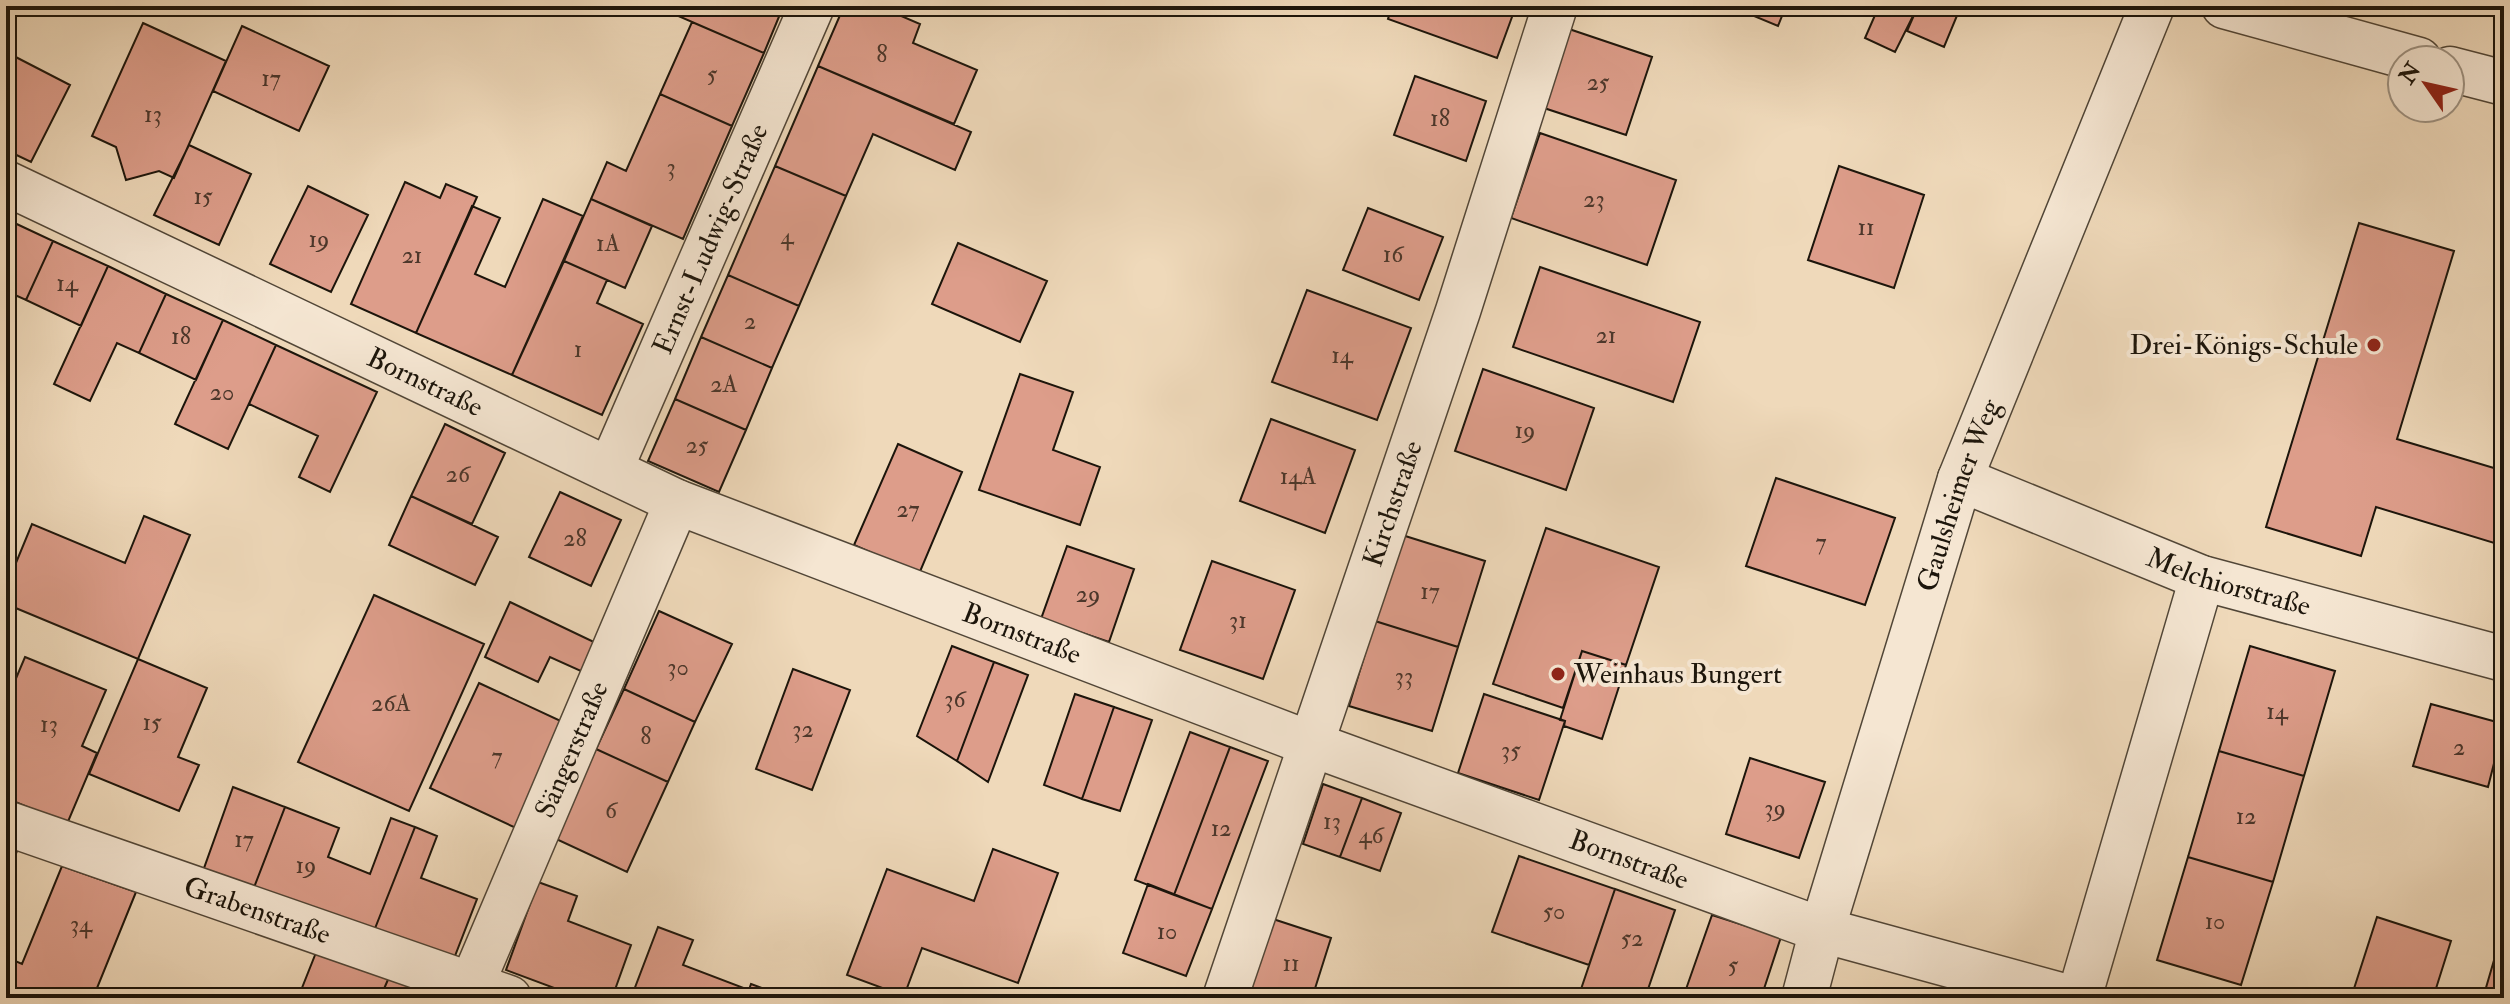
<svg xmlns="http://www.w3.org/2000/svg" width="2510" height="1004" font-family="'IM FELL Double Pica',serif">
<rect width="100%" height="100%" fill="#efd9ba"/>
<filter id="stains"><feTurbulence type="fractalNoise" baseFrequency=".0025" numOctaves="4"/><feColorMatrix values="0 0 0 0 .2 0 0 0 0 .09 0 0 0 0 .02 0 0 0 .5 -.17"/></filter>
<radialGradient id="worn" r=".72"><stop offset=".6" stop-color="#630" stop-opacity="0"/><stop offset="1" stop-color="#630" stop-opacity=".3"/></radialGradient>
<path fill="#dd9d8a" stroke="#1c150b" stroke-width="2" d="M672 6H780L783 7 764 53 669 12Z
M844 6H878L920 24 913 43 977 70 954 124 818 66Z
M1392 6H1516L1497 58 1388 19Z
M1738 6H1786L1778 26 1737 9Z
M1879 6H1918L1895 52 1865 38Z
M1918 6H1961L1944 47 1907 31Z
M2441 6H2478L2475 15Z
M692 22 764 53 732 126 660 94Z
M143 23 226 61 174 178 159 171 126 180 116 147 92 136Z
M242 26 329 66 299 131 213 91Z
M1569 29 1652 57 1626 135 1544 108Z
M6 52 70 85 31 162 6 150Z
M818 66 971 132 955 170 873 134 846 196 775 166Z
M1415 76 1486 101 1466 161 1394 135Z
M660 94 732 126 683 239 591 199 607 162 626 171Z
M1540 133 1676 180 1647 265 1511 218Z
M189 145 251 174 219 245 154 215Z
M775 166 846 196 799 306 728 275Z
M1839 166 1924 195 1894 288 1808 260Z
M405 182 440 198 446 184 477 197 416 333 351 304Z
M308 186 368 215 331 292 270 264Z
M543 199 583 216 512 375 416 333 472 206 500 218 475 274 505 287Z
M591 199 652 226 625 288 564 261Z
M1368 208 1443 237 1419 300 1343 270Z
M6 219 53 241 26 300 6 291Z
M2359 223 2454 251 2397 439 2504 471V546L2376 507 2361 556 2266 527Z
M53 241 108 266 81 326 26 300Z
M958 243 1047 281 1020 342 932 304Z
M564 261 607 280 597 303 643 324 602 415 512 375Z
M108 266 166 294 139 353 117 343 90 401 54 384Z
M1540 267 1700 322 1673 402 1513 347Z
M728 275 799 306 772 368 701 337Z
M1307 290 1411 328 1377 420 1272 382Z
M166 294 223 320 196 380 139 353Z
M223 320 276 345 228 449 175 424Z
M701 337 772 368 746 430 675 399Z
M276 345 377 392 330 492 299 477 318 436 249 404Z
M1483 369 1594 408 1566 490 1455 451Z
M1020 374 1073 392 1053 450 1100 467 1080 525 979 490Z
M675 399 746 430 719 492 648 461Z
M1271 419 1355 450 1325 533 1240 501Z
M445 424 505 453 472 524 411 496Z
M898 444 962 472 919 574 854 545Z
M1776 478 1895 518 1865 605 1746 566Z
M560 492 621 520 591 586 529 557Z
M411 496 498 537 475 585 389 545Z
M144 516 190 535 138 659 6 604V587L32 524 125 563Z
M1546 528 1659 567 1626 665 1582 651 1563 708 1493 684Z
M1402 535 1485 561 1458 647 1375 621Z
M1067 546 1134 569 1109 642 1041 619Z
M1212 561 1295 590 1263 679 1180 650Z
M374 595 484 644 409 811 298 762Z
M510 602 596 643 583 672 550 657 538 682 485 657Z
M659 611 732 644 695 722 624 689Z
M1375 621 1458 647 1432 731 1349 706Z
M952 646 994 662 957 761 917 736Z
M2250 646 2335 671 2304 776 2219 751Z
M1582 651 1626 665 1602 739 1564 726 1565 721 1560 720Z
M25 657 106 690 82 746 97 753 67 824 6 798V702Z
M138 659 207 688 178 757 199 765 179 811 89 774Z
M994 662 1028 675 988 782 957 761Z
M793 669 850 690 812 790 756 769Z
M479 683 565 723 516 828 430 788Z
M624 689 695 722 668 782 596 749Z
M1075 694 1114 707 1082 799 1044 785Z
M1484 694 1565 721 1539 800 1458 773Z
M2431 704 2504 724 2488 787 2413 766Z
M1114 707 1152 720 1120 811 1082 799Z
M1190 732 1230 747 1174 895 1135 880Z
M1230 747 1268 761 1212 909 1174 895Z
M596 749 668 782 627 872 554 838Z
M2219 751 2304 776 2273 882 2188 857Z
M1750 758 1825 782 1799 858 1726 834Z
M1323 784 1362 798 1340 857 1303 844Z
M233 787 285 807 253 890 203 871Z
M1362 798 1401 813 1380 871 1340 857Z
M285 807 339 828 328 857 370 874 391 818 415 827 372 936 253 890Z
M415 827 437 836 421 878 477 899 453 961 372 936Z
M6 844 18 848 6 881Z
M993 849 1058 873 1018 983 922 948 904 996 847 975 887 869 974 901Z
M1519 856 1615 889 1589 965 1492 932Z
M2188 857 2273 882 2241 985 2157 960Z
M62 866 136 892 93 998H6V957L22 964Z
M538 882 577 896 568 921 631 945 612 998H581L506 970Z
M1148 884 1212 909 1186 976 1123 953Z
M1615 889 1675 910 1645 998H1578Z
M1712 915 1781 937 1761 998H1703L1685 992Z
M2377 917 2451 941 2433 998H2351Z
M1273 919 1331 938 1312 998H1284L1251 987Z
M658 927 693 940 683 965 749 990 746 998H631Z
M2499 943 2504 945V998H2483Z
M319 945 390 975 380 998H298Z
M390 975 445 998H380Z
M751 984 789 998H746Z
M1251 987 1284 998H1248Z"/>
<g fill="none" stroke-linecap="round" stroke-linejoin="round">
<g stroke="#514637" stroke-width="47">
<g id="street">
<path d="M2224 6 2419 60"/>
<path d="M2450 69 2504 83"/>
<path id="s1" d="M6 183 677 502 1311 744 1822 930 2071 998"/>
<path id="s2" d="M610 470 812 6"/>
<path id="s3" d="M1960 479 2202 578 2504 659"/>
<path id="s4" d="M6 823 509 998"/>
<path id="s5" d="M466 998 677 502"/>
<path id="s6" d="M1225 998 1458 311 1555 6"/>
<path id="s7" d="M1804 998 1822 930 1960 479 2152 6"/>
<path d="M2079 998 2202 578"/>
</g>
</g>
<use href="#street" stroke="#f5e6d2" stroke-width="44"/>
</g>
<g fill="#8f2418" stroke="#f5e6d2" stroke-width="3">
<circle cx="2374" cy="345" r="8"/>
<circle cx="1558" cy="674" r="8"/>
</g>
<g text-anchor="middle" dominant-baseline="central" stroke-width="8" stroke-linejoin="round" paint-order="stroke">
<g font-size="24" fill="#4c372b">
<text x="882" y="54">8</text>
<text x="712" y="74">5</text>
<text x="271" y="78">17</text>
<text x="1598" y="82">25</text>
<text x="153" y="114">13</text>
<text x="1440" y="118">18</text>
<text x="671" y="167">3</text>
<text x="203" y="196">15</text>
<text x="1594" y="199">23</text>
<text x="1866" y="227">11</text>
<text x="787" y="236">4</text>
<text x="319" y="239">19</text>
<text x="608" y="243">1A</text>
<text x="1393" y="254">16</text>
<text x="412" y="255">21</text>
<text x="67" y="283">14</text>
<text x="750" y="321">2</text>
<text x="1606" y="335">21</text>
<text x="181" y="336">18</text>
<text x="578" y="349">1</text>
<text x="1342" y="355">14</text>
<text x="724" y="384">2A</text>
<text x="222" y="392">20</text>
<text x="1525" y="430">19</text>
<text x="697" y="445">25</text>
<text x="458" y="474">26</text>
<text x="1298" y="476">14A</text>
<text x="908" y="509">27</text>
<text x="575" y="538">28</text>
<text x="1821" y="542">7</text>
<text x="1430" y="591">17</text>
<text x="1088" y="594">29</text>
<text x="1238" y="620">31</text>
<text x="678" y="667">30</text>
<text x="1404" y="676">33</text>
<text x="955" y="699">36</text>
<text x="391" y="703">26A</text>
<text x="2277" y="711">14</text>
<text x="152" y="722">15</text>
<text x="49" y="724">13</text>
<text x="803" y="729">32</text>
<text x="646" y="736">8</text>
<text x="2459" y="747">2</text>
<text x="1511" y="750">35</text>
<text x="497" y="756">7</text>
<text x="1775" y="808">39</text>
<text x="611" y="810">6</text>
<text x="2246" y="816">12</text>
<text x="1332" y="821">13</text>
<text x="1221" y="828">12</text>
<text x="1371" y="835">46</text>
<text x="244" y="839">17</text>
<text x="306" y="865">19</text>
<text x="1554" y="911">50</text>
<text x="2215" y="921">10</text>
<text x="81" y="924">34</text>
<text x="1167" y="931">10</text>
<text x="1632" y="938">52</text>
<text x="1291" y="963">11</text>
<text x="1733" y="965">5</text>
</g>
<g font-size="28" fill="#1c150b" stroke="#f5e6d2">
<text stroke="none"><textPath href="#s2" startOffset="252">Ernst-Ludwig-Straße</textPath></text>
<text stroke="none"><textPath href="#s1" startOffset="464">Bornstraße</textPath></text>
<text stroke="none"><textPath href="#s7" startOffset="526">Gaulsheimer Weg</textPath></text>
<text stroke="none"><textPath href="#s6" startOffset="522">Kirchstraße</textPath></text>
<text stroke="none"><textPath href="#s3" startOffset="288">Melchiorstraße</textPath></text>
<text stroke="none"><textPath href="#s1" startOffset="1112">Bornstraße</textPath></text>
<text stroke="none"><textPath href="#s5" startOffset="270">Sängerstraße</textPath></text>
<text stroke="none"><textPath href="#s1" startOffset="1760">Bornstraße</textPath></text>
<text stroke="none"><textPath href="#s4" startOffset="266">Grabenstraße</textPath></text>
</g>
<g font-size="28" fill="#1c150b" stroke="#f5e6d2" text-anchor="end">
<text x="2358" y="345">Drei-Königs-Schule</text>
<text x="1574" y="674" text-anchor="start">Weinhaus Bungert</text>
</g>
</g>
<rect width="2510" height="1004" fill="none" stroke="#efd9ba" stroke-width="32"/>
<rect x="8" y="8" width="2494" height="988" fill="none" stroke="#1c150b" stroke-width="4"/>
<rect x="16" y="16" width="2478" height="972" fill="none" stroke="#1c150b" stroke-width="2"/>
<g transform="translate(2426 84) rotate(304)"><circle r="38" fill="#f5e6d2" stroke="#9e9282" stroke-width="2"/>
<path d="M0-6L14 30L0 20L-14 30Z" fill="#8f2418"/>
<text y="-12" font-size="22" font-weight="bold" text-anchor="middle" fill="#1c150b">N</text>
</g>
<rect width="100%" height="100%" filter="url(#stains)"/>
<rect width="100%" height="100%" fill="url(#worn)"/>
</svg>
